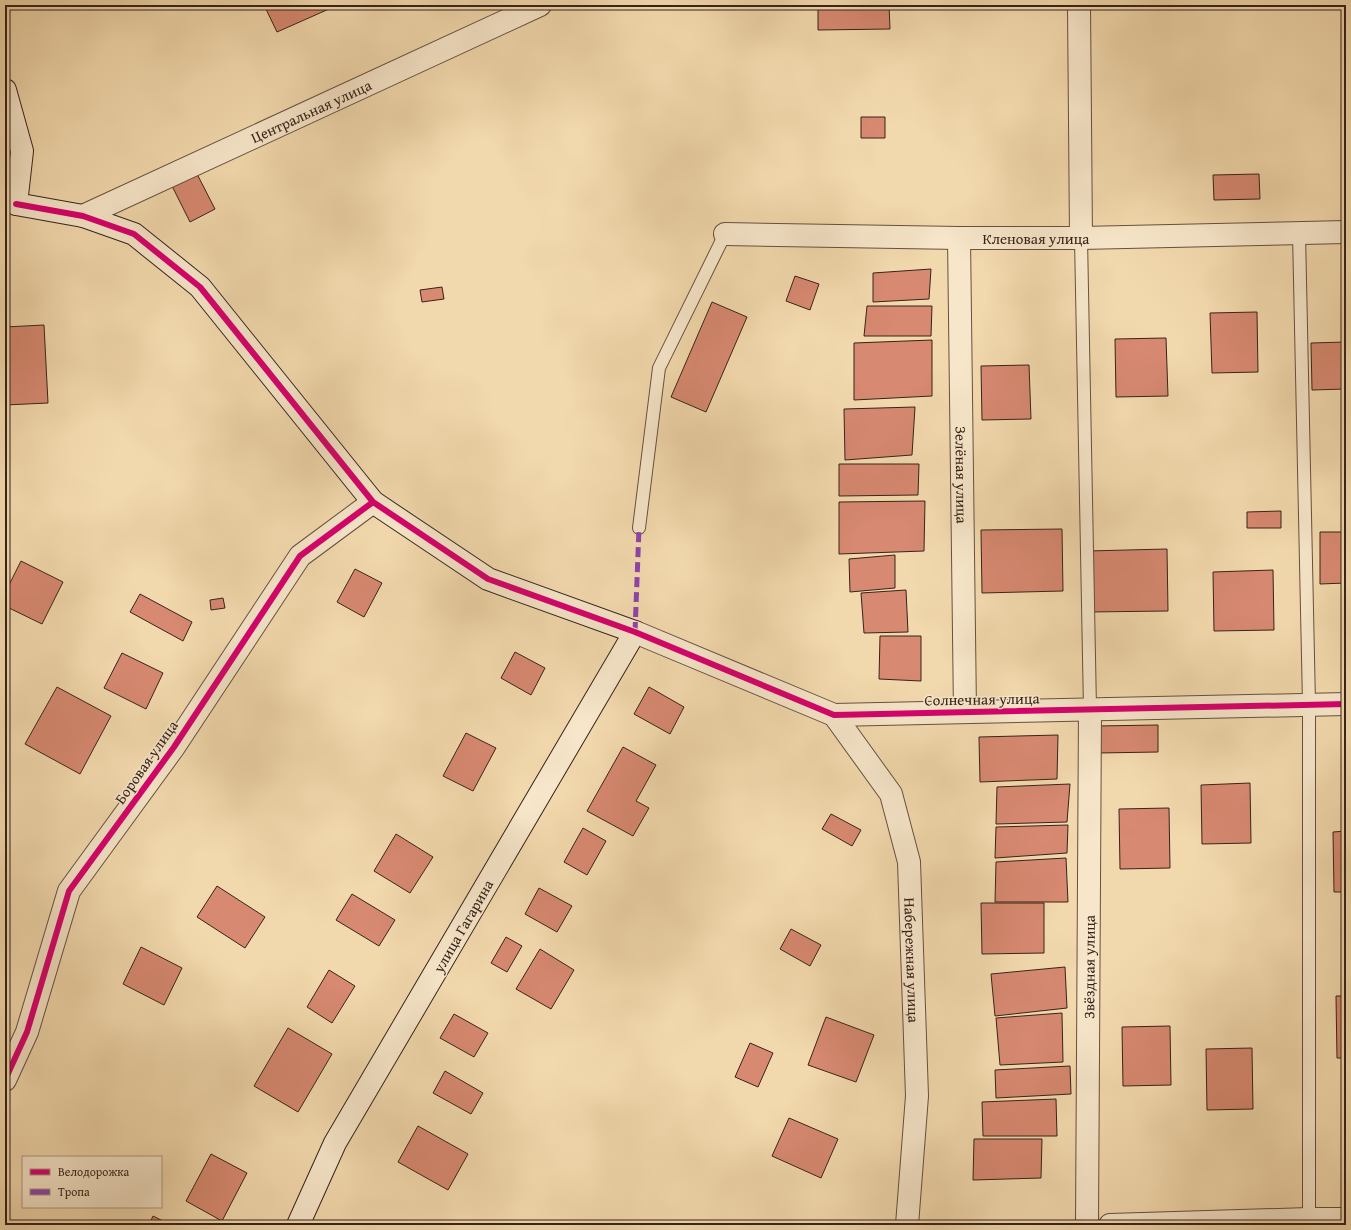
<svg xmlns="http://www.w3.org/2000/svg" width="1351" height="1230" font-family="'Gentium Book Plus',serif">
<rect width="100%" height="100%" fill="#f2d9ad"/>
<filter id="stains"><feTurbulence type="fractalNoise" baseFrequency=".005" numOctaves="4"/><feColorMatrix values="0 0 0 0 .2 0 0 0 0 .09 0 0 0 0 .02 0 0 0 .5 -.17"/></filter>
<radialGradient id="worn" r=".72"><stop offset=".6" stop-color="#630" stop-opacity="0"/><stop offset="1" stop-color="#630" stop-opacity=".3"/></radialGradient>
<path fill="#d78971" stroke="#37231a" d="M264 5H338L277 32Z
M818 5H889L890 29 818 30Z
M861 117H885V138H861Z
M197 174 215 209 190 222 172 186Z
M1259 174 1260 199 1214 200 1213 175Z
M931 269 929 299 873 302V273Z
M795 276 819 284 810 310 786 301Z
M442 287 444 299 422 302 420 290Z
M712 302 747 317 706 412 671 397Z
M867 306H932L931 336H864Z
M1257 312 1258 372 1212 373 1210 313Z
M44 325 48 403 5 405V327Z
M1166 338 1168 396 1116 397 1115 339Z
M932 340V396L854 400V343Z
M1346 342V389L1312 390 1311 343Z
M1029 365 1031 419 982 420 981 366Z
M915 407 912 455 845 460 844 409Z
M839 464H919L918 495 839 496Z
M925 501 924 551 839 554V502Z
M1281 511V528H1247V512Z
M1062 529 1063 591 982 593 981 530Z
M1320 532H1346V583L1320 584Z
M1167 549 1168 611 1088 612 1087 551Z
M895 555V588L850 592 849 559Z
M21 561 63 582 42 624 5 606V593Z
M355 569 382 583 364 617 337 602Z
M1273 570 1274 630 1214 631 1213 572Z
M906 590 908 632 864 633 861 593Z
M140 594 192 622 183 641 130 612Z
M223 598 225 608 211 610 210 600Z
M880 636H921V681L879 679Z
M515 652 545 668 531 695 501 678Z
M122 653 163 673 146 709 104 688Z
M57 687 111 716 80 774 25 744Z
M649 687 684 707 670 734 634 714Z
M1158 725V752L1098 753 1097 726Z
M466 733 496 748 473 791 443 776Z
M1058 735 1057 779 980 782 979 737Z
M623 747 656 765 636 801 649 808 633 836 587 811Z
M1250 783 1251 843 1202 844 1201 785Z
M1070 784 1067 822 996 824 997 787Z
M1169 808 1170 868 1120 869 1119 809Z
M831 814 861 830 852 846 822 829Z
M1068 825 1067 853 995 858 996 827Z
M583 828 606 841 587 875 564 862Z
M1346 831V892H1334L1333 832Z
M396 834 433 857 410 893 374 871Z
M1066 858 1068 902H995L996 862Z
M217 886 265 917 245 948 197 917Z
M539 888 572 906 557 932 525 914Z
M352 894 395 920 379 946 336 920Z
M981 903H1044V953L982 954Z
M791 929 821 945 810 966 780 949Z
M506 937 522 946 507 972 491 963Z
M141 947 182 968 164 1005 123 984Z
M540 949 574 970 551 1009 516 989Z
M5 959 9 961 5 969Z
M1065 967 1067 1008 995 1016 991 974Z
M329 970 355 986 332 1023 307 1007Z
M1336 996H1346V1058H1337Z
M1062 1013 1063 1062 1000 1065 996 1018Z
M454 1014 488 1033 474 1057 440 1038Z
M826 1017 874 1035 856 1082 808 1065Z
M1170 1026 1171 1085 1123 1086 1122 1027Z
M288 1028 332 1054 298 1112 254 1086Z
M750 1043 773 1053 758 1087 735 1077Z
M1252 1048 1253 1109 1207 1110 1206 1049Z
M1070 1066 1071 1094 996 1098 995 1070Z
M445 1071 483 1093 471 1114 433 1093Z
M1056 1099 1057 1136H983L982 1102Z
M789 1118 838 1139 821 1178 772 1156Z
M418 1126 468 1154 448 1190 398 1162Z
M974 1139H1042L1041 1178 973 1180Z
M211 1154 247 1173 222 1221 186 1201Z
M153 1216 171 1225H149Z"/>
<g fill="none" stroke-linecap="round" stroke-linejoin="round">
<g stroke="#66503f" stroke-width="14">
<path id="lane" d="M1299 233 1309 704V1219
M1081 238 1090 709
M639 528 659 368 725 234"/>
</g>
<g stroke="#66503f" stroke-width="24">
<g id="street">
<path d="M1079 5 1081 238"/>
<path id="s1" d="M83 216 540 5"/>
<path id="s2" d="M725 234 959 238H1081L1346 232"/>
<path id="s3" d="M959 238 965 712"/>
<path d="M635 632 834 715 1346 704"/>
<path id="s4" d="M834 715 891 794 909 862 917 1096 907 1225"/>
<path d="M5 1080 27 1032 69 891 174 747 300 556 373 502"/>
<path id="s5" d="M1087 1225 1090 709"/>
<path d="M1110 1225 1309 1219H1346"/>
</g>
</g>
<g stroke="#37231a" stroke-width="24">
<path id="secondary" d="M5 90 22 151 16 204
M16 204 83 216 134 234 200 287 373 502 488 579 635 632 335 1143 298 1225"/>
</g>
<use href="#lane" stroke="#f7e6ca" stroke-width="12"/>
<use href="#street" stroke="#f7e6ca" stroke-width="22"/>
<use href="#secondary" stroke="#f7e6ca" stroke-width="22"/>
<path stroke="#8e44ad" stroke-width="5" stroke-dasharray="10 5" stroke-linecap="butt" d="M635 632 639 528"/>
<g stroke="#f7e6ca" stroke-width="8">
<path id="cycleway" d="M16 204 83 216 134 234 200 287 373 502 488 579 635 632 834 715 1346 704
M5 1080 27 1032 69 891 174 747 300 556 373 502"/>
</g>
<use href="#cycleway" stroke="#d6006c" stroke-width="6"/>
</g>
<g text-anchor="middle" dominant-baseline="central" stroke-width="3" stroke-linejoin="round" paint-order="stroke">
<g font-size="15" fill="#37231a" stroke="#f7e6ca">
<text stroke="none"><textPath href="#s1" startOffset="251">Центральная улица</textPath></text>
<text stroke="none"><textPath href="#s2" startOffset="311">Кленовая улица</textPath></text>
<text stroke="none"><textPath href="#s3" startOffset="237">Зелёная улица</textPath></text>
<text transform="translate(982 699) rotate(-1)">Солнечная улица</text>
<text transform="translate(146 762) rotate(-55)">Боровая улица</text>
<text transform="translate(463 926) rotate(-60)">улица Гагарина</text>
<text stroke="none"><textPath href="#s4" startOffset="266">Набережная улица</textPath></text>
<text stroke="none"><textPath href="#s5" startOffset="258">Звёздная улица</textPath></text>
</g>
</g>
<rect width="1351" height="1230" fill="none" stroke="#f2d9ad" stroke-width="20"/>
<rect x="6" y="6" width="1339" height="1218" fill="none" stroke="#37231a" stroke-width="2"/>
<rect x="10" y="10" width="1331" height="1210" fill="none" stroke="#37231a"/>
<rect x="22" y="1156" width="140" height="52" fill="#f7e6ca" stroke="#aa9884"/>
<rect x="30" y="1169" width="20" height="6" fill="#d6006c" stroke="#aa9884"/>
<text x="58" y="1176" font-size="12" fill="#37231a">Велодорожка</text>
<rect x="30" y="1189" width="20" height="6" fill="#8e44ad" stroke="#aa9884"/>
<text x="58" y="1196" font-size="12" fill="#37231a">Тропа</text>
<rect width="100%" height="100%" filter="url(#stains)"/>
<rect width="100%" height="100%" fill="url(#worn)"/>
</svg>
